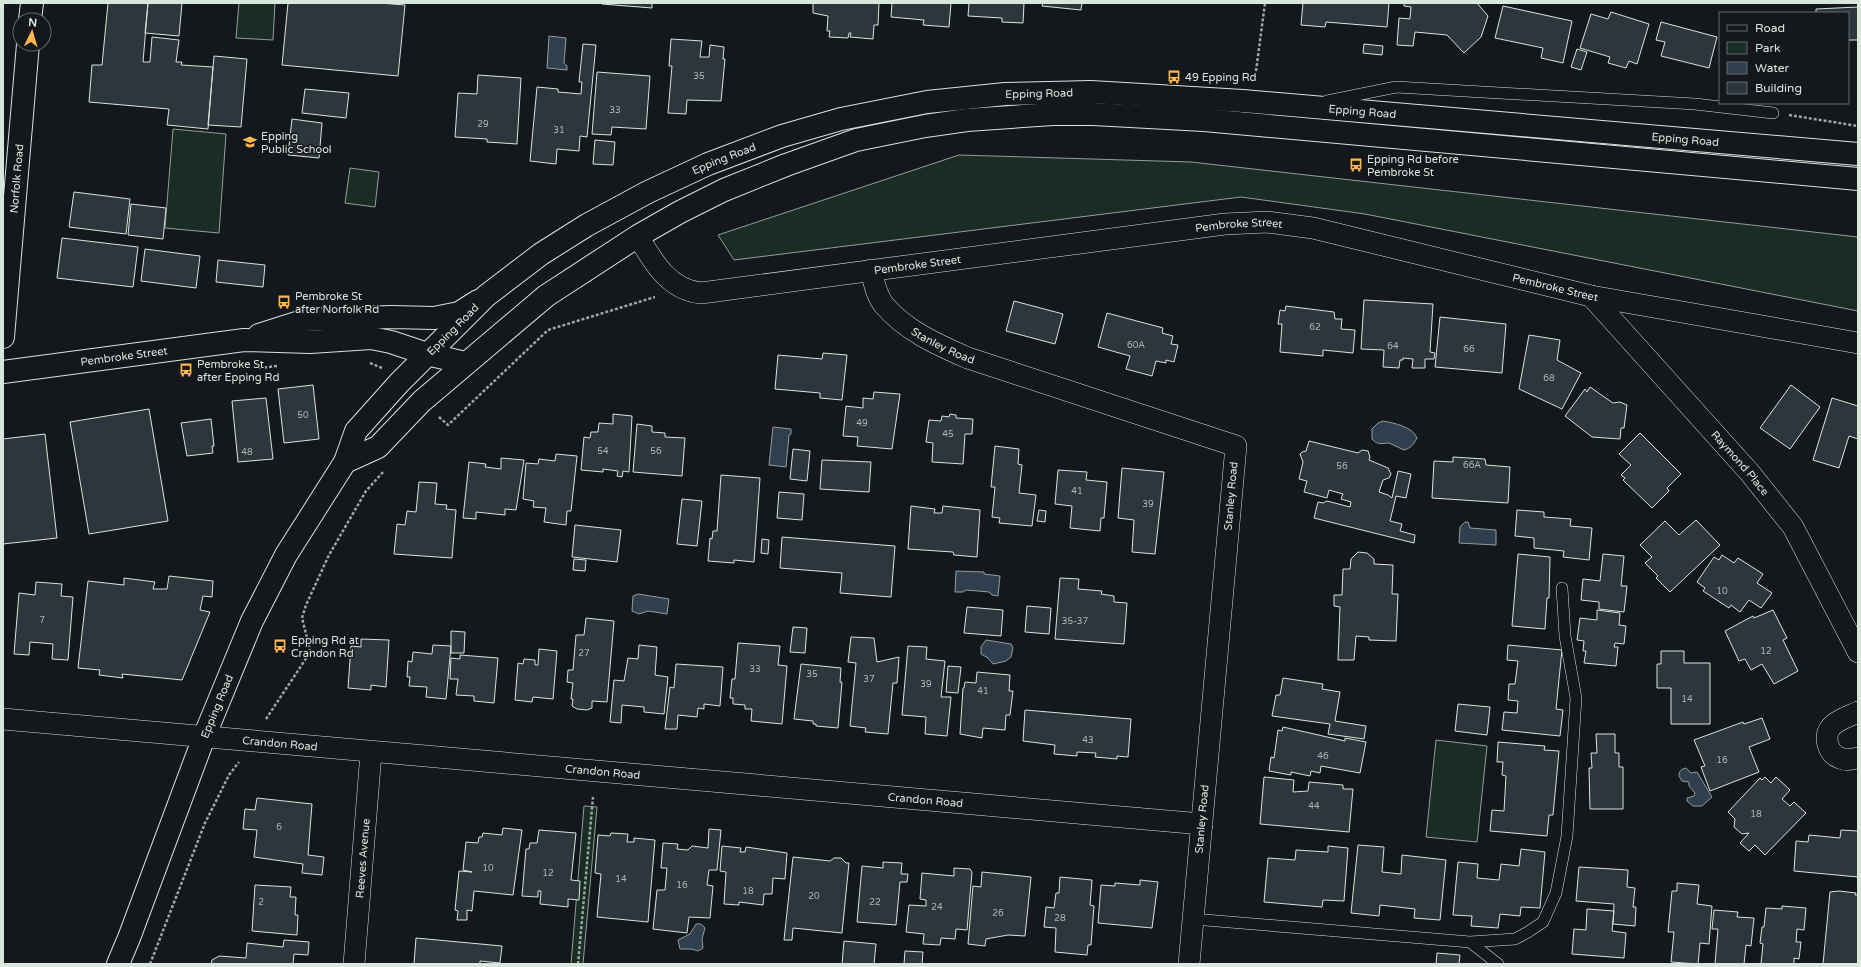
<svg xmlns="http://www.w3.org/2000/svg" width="1861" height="967" font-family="'Varela Round',sans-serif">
<rect width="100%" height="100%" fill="#14181c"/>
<path fill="#1a2d24" stroke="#939e99" d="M239 3H275L273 40 236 38Z
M173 129 226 134 219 233 165 228Z
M959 155 1191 162 1858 237V311L1365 214 1241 197 734 260 718 235Z
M350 168 379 172 375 207 345 203Z
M1436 740 1487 746 1477 842 1426 837Z
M584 806 597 807 583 964H571Z"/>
<path fill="#2f3f4d" stroke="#939e99" d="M549 36 566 38 564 63 567 66V70L547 68Z
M1383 421C1394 423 1413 427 1417 438 1413 445 1411 448 1404 450L1389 443C1381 443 1379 446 1372 439V429L1378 423Z
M773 427 791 429V434L789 435 786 467 769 465Z
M1465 522H1468L1470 528 1496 530V545L1459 543 1460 527Z
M956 571 984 572V574L1000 576 998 596 992 595 989 592 966 590 963 592H955Z
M638 594 669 599 667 614 648 611 639 614 632 611 633 596Z
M986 640 1011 644 1013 648 1011 657 1006 661 993 664 988 658 981 654V647Z
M1686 768 1691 773 1697 772 1712 797 1702 806H1693L1687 801V798L1694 796 1695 793 1689 786V782L1682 781 1679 776C1679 771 1681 769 1686 768Z
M696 924H701L705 928 702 939 703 948 698 951 691 949H680L678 940 690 934Z"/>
<path fill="#2c363c" stroke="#d8e6dc" d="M108 3H148L143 62H150L152 37 179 40 176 62H182L181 65 213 67 208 129 167 125 169 109 89 102 92 65H102Z
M148 3H182L179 36 145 33Z
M288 3H380L405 5 398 76 282 65Z
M602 3H652V8L602 4Z
M813 3H879L878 25H874L873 39 850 37 851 33H849L848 38 829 37 830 31H827L828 16 813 13Z
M892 3H951L949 27 923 25 924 20 891 17Z
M969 3H1024L1023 23 1002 22V18L968 16Z
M1043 3H1082L1081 10 1042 6Z
M1303 3H1389L1387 27 1326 22 1325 27 1301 25Z
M1404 3H1477L1488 16 1481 37 1464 53 1447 35 1415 32 1413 46 1397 45 1399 18 1410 19 1411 7 1404 6Z
M1503 6 1572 21 1563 63 1541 58 1543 48 1495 38Z
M1858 7V40H1848V13H1816V9Z
M1611 12 1649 24 1637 64 1629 61 1626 68 1608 63 1610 57 1580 48 1591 14 1608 19Z
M1661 22 1717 37 1709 68 1661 56 1665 42 1656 40Z
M671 39 702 41 700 57H709L710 45 724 47 723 59H725L721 101 687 100 686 114 668 113 672 66H669Z
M583 44 596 45 587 137 580 136 579 151 557 149 556 164 530 161 537 87 558 89V92L581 94 582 82H579Z
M1364 44 1383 46 1382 55 1363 53Z
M1577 49 1587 52 1581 70 1571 67Z
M214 56 247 59 241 127 208 125Z
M597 72 650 76 646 129 612 127 611 135 592 134Z
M478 75 521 78 517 144 487 142V139L455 137 458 93 477 94Z
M305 89 349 93 346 118 302 113Z
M292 119 322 123 319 158 288 155Z
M595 140 615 142 613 165 593 164Z
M74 192 130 199 126 234 69 227Z
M131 204 166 208 163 239 128 235Z
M62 238 138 247 133 287 57 278Z
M145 249 200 256 196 288 141 281Z
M218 260 265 265 263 287 216 282Z
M1364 300 1433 304 1430 352 1435 353 1434 359H1425V368H1412L1413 359 1403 358V360H1400L1399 368 1383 367 1384 350 1361 349Z
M1014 301 1063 314 1055 344 1006 331Z
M1286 306 1334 312 1335 319H1342L1341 329 1355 330 1353 353 1323 350V356L1280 352 1282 324H1278L1280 310 1285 311Z
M1107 313 1163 328 1162 333 1173 336 1171 344 1178 345 1174 362 1166 360V363L1156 361 1152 376 1126 369 1130 356 1098 347Z
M1440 317 1506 324 1502 373 1435 367Z
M1529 335 1560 340 1557 360 1581 373 1562 409 1519 389Z
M823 353 847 355 842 400 820 398V393L775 389 778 355 822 359Z
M313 385 319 439 284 443 278 389Z
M1791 385 1820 407 1790 449 1760 428Z
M1590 387 1613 403 1620 402 1627 405 1624 428H1621L1620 439 1592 437 1565 416 1585 389 1587 392Z
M874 392 900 394 892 449 857 446 858 437 843 436 846 406 863 408V398L873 399Z
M266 398 273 459 238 462 232 401Z
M1832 398 1858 406V439L1849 436 1839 468 1813 460Z
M149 409 168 521 89 534 70 422Z
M613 414 632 416 629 472 623 471 622 477 617 476 618 471 603 469V472L581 470 584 437 590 438 591 432H598L599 423 613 424Z
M950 414 956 415V418L973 419 972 434H965L963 464 932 462 933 443 926 442 929 420 941 421 942 416 949 417Z
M211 419 214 446H212L213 453 187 456 181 423Z
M637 424 652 426V432L665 433V437L685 438 682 476 633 472Z
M1640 433 1681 474 1667 488 1669 491 1652 508 1623 480 1625 478 1621 475 1631 465 1619 454Z
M45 434 57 538 3 544V439Z
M1309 441 1358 453 1362 450 1368 451 1370 457 1369 460 1388 468 1391 474 1389 478 1383 480 1379 492 1388 495 1392 498 1398 471 1411 474 1406 498 1396 496 1390 521 1402 524 1400 531 1415 535 1414 543 1314 518 1318 502 1323 503 1327 501 1350 507 1351 502 1341 499 1343 494 1329 490 1327 498 1304 492 1307 481 1299 479 1303 462 1300 454 1302 452 1306 451Z
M995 446 1019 449 1018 464 1022 465 1019 493 1036 495 1032 526 999 523 1000 518 992 517 995 487H991Z
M793 449 810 451 807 481 790 479Z
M556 454 577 456 571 511H567L566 525 544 522 546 508 533 507 534 501 523 499 526 463 538 464 539 459 555 461Z
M1453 457 1485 459 1486 465 1510 467 1508 503 1432 498 1434 461 1453 462Z
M501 458 524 460 516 510 505 509V515L476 512V519L463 518 469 462 486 464 485 467 501 469Z
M822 460 871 462 869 492 820 489Z
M1122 468 1164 472 1155 554 1132 552 1134 520 1118 518Z
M1058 470 1087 472 1086 480 1107 482 1104 518H1101L1100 531 1070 528 1072 506 1055 504Z
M721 475 760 478 754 562 734 560V563L708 561 710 538 712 539 713 531H717Z
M419 482 437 483 435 504 447 505 446 509 456 510 452 558 394 554 397 524 405 525 407 511 416 512Z
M779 492 804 494 802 520 777 518Z
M682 499 702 501 697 546 677 544Z
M911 506 935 509 934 513H942L943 506 980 510 977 557 954 555 953 552 908 549Z
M1039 510 1046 511 1045 522 1037 521Z
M1517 510 1544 512V517L1571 519 1570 526 1592 528 1589 560 1563 557 1564 551 1534 548V538L1515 536Z
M1696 520 1720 545 1670 592 1656 578 1658 576 1645 563 1652 557 1640 545 1665 521 1679 535Z
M575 525 621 530 617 562 572 557Z
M782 537 895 546 891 597 840 593 842 573 780 568Z
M762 539 769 540 768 554 761 553Z
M1358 552 1367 553 1374 559V564L1393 565 1392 594H1398L1396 641 1369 640V637L1356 636 1354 660H1338L1340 607 1334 606V595H1342L1343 569H1350L1351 559Z
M1518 554 1550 557 1549 598H1547L1545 629 1512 626Z
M1603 554 1624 556 1621 586H1627L1624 612 1599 609V602L1581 600 1583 579 1600 581Z
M1722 555 1734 563 1738 558 1763 574 1757 583 1772 593 1761 608 1749 600 1740 612 1731 605 1729 608 1703 591 1705 588 1697 582 1714 557 1719 560Z
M574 559 586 560 585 571 573 570Z
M169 576 213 581 212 597 203 596 200 610 210 612 182 680 122 674 123 678 99 675 100 670 78 668 88 581 124 585V578L155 582 153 589H167Z
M1060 578 1079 579 1078 589 1102 591 1101 594 1114 596V602L1127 603 1124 644 1055 639Z
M36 582 62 584 61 596 73 597 68 660 52 659 53 644 30 642 29 655 14 654 19 593 35 595Z
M1027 606 1051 608 1049 634 1025 632Z
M967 607 1003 610 1001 636 964 633Z
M1597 610 1620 613 1619 625 1626 626 1624 644 1615 643 1614 647H1618L1616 666 1584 663 1586 651H1583L1584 641 1577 640 1580 618 1597 620Z
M1773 610 1787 638 1783 640 1798 671 1774 684 1762 664 1751 670 1745 659 1739 661 1725 631 1753 616 1754 618Z
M586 618 614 621 607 702 592 701V708L587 710 577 709 572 706 573 699H571L573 683 567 682 568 670H573L576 635H584Z
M793 627 807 628 805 653 790 652Z
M451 631 465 632 464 653H451Z
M851 637 874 638 877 662 899 657 897 683H893L888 734 865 732 866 728 850 726 856 663 848 662Z
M361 639 389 640 386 687 371 685V690L348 688 351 646 361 647Z
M738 643 780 646 778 665 787 666 782 724 751 721 752 709H745V705L733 704V698H730L732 679H735Z
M433 645 451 646 446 699 426 697 427 687 409 686 410 677H407L408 661 412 662 413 652 432 654Z
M639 645 657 647 655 675 668 677 664 714 644 712V707L622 705 621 723 610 722 614 680 624 681 628 658 638 659Z
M1508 645 1562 650 1556 709 1563 710 1560 736 1502 730 1504 712 1517 713 1518 701 1508 700 1509 684H1515L1518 661 1507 660Z
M908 646 927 647 926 659 945 661 941 697H951L947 736 925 734 926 717 902 715Z
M539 649 557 651 553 699 533 697 532 702 515 700 518 663 523 664 524 659 535 660V665H538Z
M1661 651H1684V663H1710V724H1671V688H1657V664H1661Z
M460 655 498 658 494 703 474 701V696L456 695 458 679H450L451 658 460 659Z
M676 664 723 667 720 706 704 704V709L698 708 697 717 678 715 677 729H665L670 687 674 688Z
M801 664 841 668 840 682H842L838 728 816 726V724H813V721L794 719Z
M948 666 961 667 958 693 946 692Z
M977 672 1010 675 1009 691H1013L1010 715H1006L1005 730 983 728 982 738 960 734 963 688H964L965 682 976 683Z
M1283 678 1323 684 1322 689 1340 692 1335 721 1366 726 1364 739 1328 734 1330 724 1272 716 1276 695H1280Z
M1458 704 1490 707 1487 735 1455 731Z
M1025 710 1131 719 1128 757 1117 756V759L1095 757 1096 753 1077 752V756L1054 754 1055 745 1023 741Z
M1762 718 1770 739 1749 747 1759 772 1710 791 1701 767 1705 766 1694 740 1743 722 1744 724Z
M1283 727 1345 741V738L1366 742 1360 773 1321 766 1320 773 1311 771 1310 776 1291 772V775L1269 771 1271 757 1274 758 1278 730 1282 731Z
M1596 734H1615V753H1619V767H1623V809H1590L1589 768H1592L1591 753H1597Z
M1498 742 1545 746 1544 750 1559 751 1553 815H1549L1547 836 1490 831 1492 810 1504 811 1506 776 1502 775 1503 762H1497Z
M1264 777 1294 780 1293 792 1308 791 1309 782 1343 785V789H1353L1349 832 1260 824Z
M1765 777 1771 783 1776 777 1790 790 1782 799 1790 806 1794 802 1806 813 1765 855 1755 845 1749 851 1740 843 1749 833 1742 834 1734 827 1735 819 1728 812 1760 778 1762 780Z
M257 798 312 804 308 855 324 857 322 875 302 873 303 864 254 857 257 830 243 829 245 809 255 810Z
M503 828 522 830 513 895 474 891 472 911 467 910V920H457L458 911 455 910 459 871 472 872 463 870 466 842 478 843 479 837H482L483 833 502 835Z
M709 829 721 830 717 870H709L707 885 713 886 710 918 689 917 687 933 653 929 657 890H665L667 868H661L663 843 678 844 677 849 688 850 692 846 708 848Z
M539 830 576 833 571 880 580 881 579 900 568 899V907L540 904 541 891H538V897L522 896 526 849H529L530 843H537Z
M1841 830 1858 831V877L1794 871 1796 841 1808 842 1809 835 1840 838Z
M611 833 628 834 627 842H634V838L655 840 648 922 597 917 601 874 595 873 598 835 610 836Z
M1358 845 1384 847 1382 872 1401 874 1402 855 1446 860 1440 920 1414 918 1415 909 1380 905 1379 916 1351 913Z
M722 846 741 848 740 852H745L746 847 787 853 785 879 773 878 772 894H764L763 905 739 902V905L724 904 726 872 720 871Z
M1328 846 1348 848 1344 901 1323 900 1322 907 1264 902 1268 858 1295 860 1296 850 1328 852Z
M1521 849 1545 852 1540 908 1521 907 1520 916 1500 914 1498 928 1471 926 1472 916 1453 915 1458 862 1478 864 1477 878 1499 880 1501 864 1519 866Z
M793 857 830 861 834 858H841L846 863H849L842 933 793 928 792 940H784Z
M883 862 902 863 901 874H908L907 882H900L896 925 857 922 862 866 883 868Z
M1579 867 1628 870 1627 887 1635 888 1633 907H1636L1635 926 1613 924 1614 904 1576 901Z
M954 868 970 869 972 872 967 930 956 929 955 939 941 938 940 945 923 944 924 934 906 932 909 905 926 906V900L920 899 922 873 954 876Z
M982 872 1031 877 1025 936 1008 935 986 939 985 946 968 944 973 886 981 887Z
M1060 877 1092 880 1090 905 1094 906 1091 945H1088L1087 955 1055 952 1056 928 1044 927 1046 907 1054 908 1056 893H1059Z
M1140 880 1158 882 1152 928 1098 923 1101 885 1115 886V883L1140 885Z
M1677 883 1699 885 1697 904 1712 906 1709 944 1700 943 1698 964 1671 962 1674 932H1668L1672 891H1677Z
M255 885 291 887 290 897H296L295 915H298L297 935 252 931Z
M1839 891 1856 893 1855 895H1858V964H1823L1830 892Z
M1782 906 1806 908 1804 930 1797 929 1796 942H1801L1799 959 1794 958V964H1761L1763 944 1760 943 1762 927H1764L1766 908 1782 909Z
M1587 909 1614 911 1612 931 1626 933 1624 958 1572 954 1574 929 1586 930Z
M1714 910 1738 912 1737 917 1754 918 1751 946 1746 945 1744 964H1715L1718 929H1712Z
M416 938 502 946 500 963 480 961V964H414Z
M284 940 309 942 308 955 294 954 293 964H211L212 960 219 956 246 958 247 943 283 947Z
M844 941 876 944 874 964H842Z
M905 951 923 952 922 964H904Z
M1437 953 1460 955 1459 964H1436Z"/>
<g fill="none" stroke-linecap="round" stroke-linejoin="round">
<g stroke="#d8e6dc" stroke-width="12">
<path id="service" d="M1327 101 1396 87 1695 104 1773 113
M1193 919 1470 942 1515 939 1528 932 1543 922 1556 893 1567 836 1576 698 1565 636 1562 588
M1470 942 1498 964"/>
</g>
<g stroke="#d8e6dc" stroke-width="22">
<g id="minor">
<path id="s1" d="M638 236C653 262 669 290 701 293L1225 224 1267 222 1313 228 1591 296 1858 343"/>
<path id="s2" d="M871 270C874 282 876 295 884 305 906 331 938 345 968 358L1236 446 1189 964"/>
<path id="s3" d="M1591 296 1750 473 1793 527 1858 652"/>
<path d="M1858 712C1850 716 1837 720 1831 727 1823 737 1828 754 1840 758 1846 761 1852 759 1858 758"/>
<path id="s4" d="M3 719 1202 824"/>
<path id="s5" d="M354 964 371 753"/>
</g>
</g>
<g stroke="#d8e6dc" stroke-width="24">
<g id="tertiary">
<path d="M30 20 32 3"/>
<path d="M259 335 306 320 391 317 434 318 459 313 478 301"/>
<path id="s6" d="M3 337 28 44"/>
<path id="s7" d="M3 372 244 340 310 342 371 338 391 342 427 354 465 363"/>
</g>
</g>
<g stroke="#d8e6dc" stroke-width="24">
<g id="primary">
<path d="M345 462 378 447 422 401 546 296 638 236 680 212 724 190 786 165 856 140 925 126 967 120 1053 114H1093L1204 120 1858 179"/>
<path id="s8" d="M118 964 129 938 204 737 252 621 286 555 345 462 356 431 399 383 486 296 541 254 587 225 648 192 708 164 782 136 841 119 927 102 1005 94 1091 92 1243 101 1858 154"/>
</g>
</g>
<path stroke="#9da8a2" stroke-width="2.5" stroke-dasharray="3 2" stroke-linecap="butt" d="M1256 71 1265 3
M1789 115 1858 126
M257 363 260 368 277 366
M370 363 382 368
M439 417 448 425 548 330 655 297
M266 719 307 657 310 650 302 618 306 605 329 555 366 491 384 471
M150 964 205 823 229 775 239 762
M578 964 593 797"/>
<use href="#service" stroke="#14181c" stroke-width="11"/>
<use href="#minor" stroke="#14181c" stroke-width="21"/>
<use href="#tertiary" stroke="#14181c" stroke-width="22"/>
<use href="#primary" stroke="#14181c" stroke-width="22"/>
</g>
<defs>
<g id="bus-bare" transform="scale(1.08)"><path d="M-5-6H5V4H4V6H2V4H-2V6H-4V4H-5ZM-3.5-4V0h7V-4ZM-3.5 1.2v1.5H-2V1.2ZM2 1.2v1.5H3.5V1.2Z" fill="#ffb74d" stroke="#14181c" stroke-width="2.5" paint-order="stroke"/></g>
<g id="school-bare" transform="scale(1.08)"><path d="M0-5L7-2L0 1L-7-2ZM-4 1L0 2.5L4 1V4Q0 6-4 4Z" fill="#ffb74d" stroke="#14181c" stroke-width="2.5" paint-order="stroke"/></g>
</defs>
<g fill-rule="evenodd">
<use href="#bus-bare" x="1174" y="77"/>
<use href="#school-bare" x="250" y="142"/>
<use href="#bus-bare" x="1356" y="165"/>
<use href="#bus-bare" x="284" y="302"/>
<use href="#bus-bare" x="186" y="370"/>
<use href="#bus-bare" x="280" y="646"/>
</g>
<g text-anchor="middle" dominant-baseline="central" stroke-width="3" stroke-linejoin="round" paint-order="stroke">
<g font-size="9" fill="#adbab4">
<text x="699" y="76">35</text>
<text x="615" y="110">33</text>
<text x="483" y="124">29</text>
<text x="559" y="130">31</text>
<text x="1315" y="327">62</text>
<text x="1136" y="345">60A</text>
<text x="1393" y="346">64</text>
<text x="1469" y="349">66</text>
<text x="1549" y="378">68</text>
<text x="303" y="415">50</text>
<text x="862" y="423">49</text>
<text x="948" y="434">45</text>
<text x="603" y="451">54</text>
<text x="656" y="451">56</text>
<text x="247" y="452">48</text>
<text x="1472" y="465">66A</text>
<text x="1342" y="466">56</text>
<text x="1077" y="491">41</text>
<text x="1148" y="504">39</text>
<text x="1722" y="591">10</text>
<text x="42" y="620">7</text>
<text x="1075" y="621">35-37</text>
<text x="1766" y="651">12</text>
<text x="584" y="653">27</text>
<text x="755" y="669">33</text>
<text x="812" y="674">35</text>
<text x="869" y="679">37</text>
<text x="926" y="684">39</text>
<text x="983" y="691">41</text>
<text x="1687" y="699">14</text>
<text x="1088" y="740">43</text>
<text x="1323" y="756">46</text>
<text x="1722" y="760">16</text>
<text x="1314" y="806">44</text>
<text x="1756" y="814">18</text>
<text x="279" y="827">6</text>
<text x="488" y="868">10</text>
<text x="548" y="873">12</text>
<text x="621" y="879">14</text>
<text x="682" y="885">16</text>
<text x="748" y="891">18</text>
<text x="814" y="896">20</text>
<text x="261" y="902">2</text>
<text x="875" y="902">22</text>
<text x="937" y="907">24</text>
<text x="998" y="913">26</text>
<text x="1060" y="918">28</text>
</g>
<g font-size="11" fill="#d8e6dc" stroke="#14181c" text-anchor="start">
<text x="1185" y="77">49 Epping Rd</text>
<text x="261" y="136">Epping<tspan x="261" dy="13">Public School</tspan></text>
<text x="1367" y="159">Epping Rd before<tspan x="1367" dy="13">Pembroke St</tspan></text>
<text x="295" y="296">Pembroke St<tspan x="295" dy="13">after Norfolk Rd</tspan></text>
<text x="197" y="364">Pembroke St<tspan x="197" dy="13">after Epping Rd</tspan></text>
<text x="291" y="640">Epping Rd at<tspan x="291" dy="13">Crandon Rd</tspan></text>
</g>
<g font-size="11" fill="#d8e6dc" stroke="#14181c">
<text stroke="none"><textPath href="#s8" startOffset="1373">Epping Road</textPath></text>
<text stroke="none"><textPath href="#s8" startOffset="1697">Epping Road</textPath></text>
<text stroke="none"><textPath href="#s8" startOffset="2021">Epping Road</textPath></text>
<text stroke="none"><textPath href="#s8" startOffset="1049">Epping Road</textPath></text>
<text stroke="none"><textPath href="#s6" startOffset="159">Norfolk Road</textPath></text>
<text stroke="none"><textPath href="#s1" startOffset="631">Pembroke Street</textPath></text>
<text stroke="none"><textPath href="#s1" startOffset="307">Pembroke Street</textPath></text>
<text stroke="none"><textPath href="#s1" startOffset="955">Pembroke Street</textPath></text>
<text stroke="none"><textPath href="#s8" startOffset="726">Epping Road</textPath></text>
<text stroke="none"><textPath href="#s2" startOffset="110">Stanley Road</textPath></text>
<text stroke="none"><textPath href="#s7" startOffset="122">Pembroke Street</textPath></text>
<text stroke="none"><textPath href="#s3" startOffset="224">Raymond Place</textPath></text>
<text transform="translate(1231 496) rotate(-85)">Stanley Road</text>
<text stroke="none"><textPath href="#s8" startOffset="276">Epping Road</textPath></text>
<text stroke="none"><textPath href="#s4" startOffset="278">Crandon Road</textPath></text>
<text stroke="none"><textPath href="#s4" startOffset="602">Crandon Road</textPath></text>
<text stroke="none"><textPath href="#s4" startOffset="926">Crandon Road</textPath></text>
<text transform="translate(1202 819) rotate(-85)">Stanley Road</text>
<text stroke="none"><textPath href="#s5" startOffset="106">Reeves Avenue</textPath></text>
</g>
</g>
<rect width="1861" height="967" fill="none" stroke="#d8e6dc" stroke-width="8"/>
<rect x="1719" y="12" width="130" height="92" fill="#14181c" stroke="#626a69"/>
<rect x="1727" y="25" width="20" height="6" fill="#14181c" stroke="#626a69"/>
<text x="1755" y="32" font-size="12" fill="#d8e6dc">Road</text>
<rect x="1727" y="42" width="20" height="12" fill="#1a2d24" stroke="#626a69"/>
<text x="1755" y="52" font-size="12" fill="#d8e6dc">Park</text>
<rect x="1727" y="62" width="20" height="12" fill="#2f3f4d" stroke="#626a69"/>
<text x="1755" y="72" font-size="12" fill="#d8e6dc">Water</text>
<rect x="1727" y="82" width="20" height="12" fill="#2c363c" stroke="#626a69"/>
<text x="1755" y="92" font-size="12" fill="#d8e6dc">Building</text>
<g transform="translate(32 32) rotate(5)"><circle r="19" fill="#14181c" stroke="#626a69"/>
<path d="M0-3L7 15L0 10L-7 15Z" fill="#ffb74d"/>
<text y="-6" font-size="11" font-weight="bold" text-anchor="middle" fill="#d8e6dc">N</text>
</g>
</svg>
